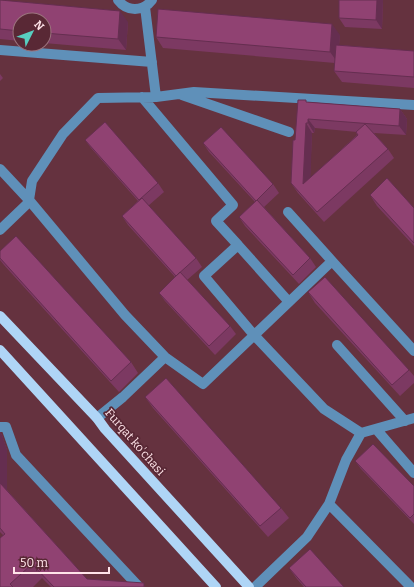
<svg xmlns="http://www.w3.org/2000/svg" width="414" height="587" font-family="Bitter,serif">
<rect width="100%" height="100%" fill="#65323f"/>
<g fill="none" stroke-linecap="round" stroke-linejoin="round">
<path stroke="#5f90b9" stroke-width="10" d="M118 0C127 12 143 12 152 0
M145 7 156 97
M0 50 152 62
M182 95 289 132
M142 97 233 205 216 221 238 245 204 276 254 335 324 409 361 433 346 460 329 504 307 537 255 587
M0 169 29 200 125 315 165 357 203 384 332 261 414 351
M288 212 332 261
M0 230 27 204 29 200 32 181 63 134 98 98 156 97 194 92 414 105
M238 245 289 302
M337 345 405 421
M97 418 123 397 165 357
M0 427H6L16 455 139 587
M376 429 414 473
M361 433 414 418
M329 504 411 587"/>
<path stroke="#afd5f6" stroke-width="10" d="M0 316 97 418 105 429 249 587
M0 350 216 587"/>
</g>
<path fill="#7c3962" fill-rule="evenodd" d="M0 0 128 22 126 50 44 43V20H20V41L0 39Z
M383 1 382 29 345 27 339 18Z
M340 35 339 45 414 51V88L342 82 334 71 335 63 163 48 156 37Z
M0 74 3 78 0 81Z
M308 102 400 109 407 119 406 135 374 133 388 149 394 158 324 222 298 193 291 183 295 140ZM315 128 357 132H356L357 135 310 178 312 133H314Z
M85 140 158 183 164 192 148 206 196 258 202 267 187 280 230 326 236 334 215 355 165 301 159 293 175 277 128 225 122 216 138 201 91 148Z
M203 143 273 184 279 193 264 207 310 258 316 267 299 284 245 226 239 217 255 202 209 152Z
M370 195 414 208V246L377 206Z
M0 251 131 362 138 373 119 392 4 265 0 260Z
M308 292 409 370 414 376V383L400 396 315 303Z
M145 397 281 508 289 518 268 537 153 408Z
M0 432 2 435 7 450V490L87 579 146 587H51L42 578 33 587H0L3 535 0 532Z
M355 461 414 486V524L361 469Z
M289 568 344 587H304L297 579Z"/>
<path fill="#652e50" d="M377 0H383V1L382 29 376 20Z
M120 11 128 22 126 50 118 39Z
M332 24 340 35 338 63 330 52Z
M400 109 407 119 406 135 399 126Z
M308 119 315 128 314 133 308 123Z
M306 123 312 133 310 194 303 184Z
M0 432 2 435 7 450V494L0 484Z"/>
<path fill="#904272" stroke="#652e50" d="M0 0 120 11 118 39 44 33V20H20V31L0 29Z
M339 0H377L376 20 339 18Z
M158 9 332 24 330 52 156 37Z
M336 45 414 51V77L334 71Z
M298 100H306V102L400 109 399 126 308 119V123H306L303 184 358 135 356 132 365 124 388 149 317 212 291 183 293 140H295Z
M105 122 158 183 139 200 85 140Z
M221 127 273 184 256 201 203 143Z
M387 178 414 208V243L370 195Z
M142 198 196 258 176 276 122 216Z
M257 200 310 258 293 275 239 217Z
M16 236 131 362 111 381 0 258V251Z
M180 272 230 326 209 346 159 293Z
M325 277 409 370 392 385 308 292Z
M166 378 281 508 260 526 145 397Z
M373 444 414 486V514L410 518 355 461Z
M0 483 87 579 144 583V587H54L32 564 10 584 13 587H0V538L5 534 0 528Z
M310 549 344 587H306L289 568Z"/>
<g text-anchor="middle" dominant-baseline="central" stroke-width="3.5" stroke-linejoin="round" paint-order="stroke">
<g font-size="12" fill="#ffe4e9" stroke="#592835">
<text transform="translate(135 442) rotate(49)">Furqat ko'chasi</text>
</g>
</g>
<g transform="translate(32 32) rotate(48)"><circle r="19" fill="#592835" stroke="#9b737d"/>
<path d="M0-3L7 15L0 10L-7 15Z" fill="#58cec0"/>
<text y="-6" font-size="11" font-weight="bold" text-anchor="middle" fill="#ffe4e9">N</text>
</g>
<path d="M14 567v6h95v-6" fill="none" stroke="#ffe4e9" stroke-width="2"/>
<text x="20" y="567" font-size="12" fill="#ffe4e9" stroke="#592835" stroke-width="3" paint-order="stroke">50 m</text>
</svg>
